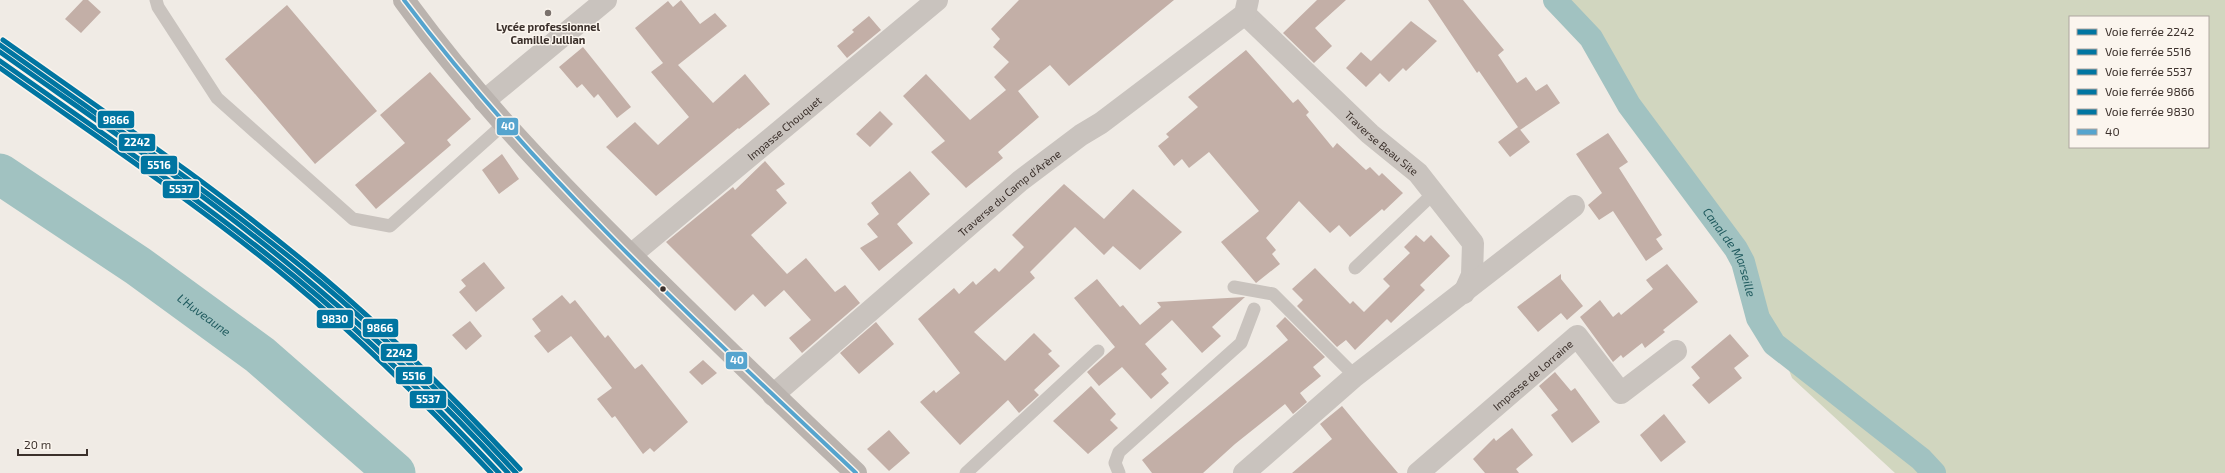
<svg xmlns="http://www.w3.org/2000/svg" width="2225" height="473" font-family="'Exo 2',sans-serif">
<rect width="100%" height="100%" fill="#f0ebe5"/>
<path fill="#d1d6bf" fill-rule="evenodd" d="M1570 0H2225V473H1895L1792 378 1767 312 1731 238 1676 186 1614 71 1578 9ZM2070 17H2208V147H2070Z"/>
<g fill="none" stroke-linecap="round" stroke-linejoin="round">
<path stroke="#a1c2c1" stroke-width="24" id="s1" d="M1555 0 1591 38 1629 105 1736 249 1743 262 1758 318 1774 344 1921 459 1934 473"/>
<path stroke="#a1c2c1" stroke-width="41" id="s2" d="M0 174 138 266 260 355 395 473"/>
</g>
<path fill="#c3afa7" d="M83 0H88L101 12 81 33 65 19Z
M681 0 700 24 715 13 727 26 678 65 713 103 745 74 770 104 739 129 738 128 656 196 606 147 635 122 658 145 689 117 651 72 663 63 635 28 668 1 673 7Z
M1019 0H1174L1069 86 1050 65 1018 91 1039 117 998 152 1003 158 966 188 931 152 945 141 903 96 926 74 970 120 1006 90 994 77 1009 62 993 47 1000 39 991 29Z
M1317 0H1346L1315 28 1332 46 1314 63 1283 33Z
M1428 0H1463L1504 50 1498 55 1517 83 1526 77 1536 91 1547 84 1560 103 1520 130 1479 71 1477 73Z
M287 5 377 111 315 164 225 59Z
M869 16 881 30 847 58 837 46 854 32 852 30Z
M1411 21 1437 41 1406 71 1403 68 1389 82 1380 73 1366 87 1346 68 1361 52 1371 61Z
M583 47 631 107 617 118 598 94 594 98 582 84 577 88 559 67Z
M1246 50 1293 103 1298 99 1309 112 1306 115 1333 148 1337 143 1366 170 1370 167 1379 176 1382 173 1403 193 1384 211 1382 209 1350 237 1339 225 1330 233 1299 201 1266 238 1276 250 1272 254 1280 264 1256 283 1221 242 1259 211 1209 152 1189 168 1182 159 1174 166 1158 146 1169 137 1166 134 1198 107 1188 97Z
M430 72 471 119 447 140 451 145 376 209 355 185 405 143 380 115Z
M880 111 893 124 870 147 856 134Z
M1518 127 1530 142 1510 157 1498 142Z
M1608 133 1628 162 1619 168 1662 235 1656 239 1663 249 1646 261 1613 211 1599 220 1588 205 1602 193 1576 154Z
M502 154 519 179 499 194 482 170Z
M765 161 785 184 776 190 787 203 751 235 787 274 806 258 835 292 845 285 860 303 802 353 789 338 811 320 784 290 765 307 753 294 735 311 666 242 733 187 735 190Z
M910 171 930 194 897 224 913 243 879 271 860 248 878 237 867 224 879 214 871 203Z
M1064 184 1104 219 1133 189 1182 232 1140 270 1113 246 1104 255 1075 227 1030 272 1035 278 974 332 1005 361 1034 333 1052 351 1048 354 1060 366 1034 390 1039 395 1019 413 1008 400 960 445 920 402 934 390 936 393 960 373 918 319 954 288 959 294 973 281 976 285 995 268 999 272 1024 247 1012 235Z
M1416 235 1424 242 1431 235 1450 256 1420 285 1425 290 1391 323 1387 319 1355 350 1346 340 1337 347 1297 306 1303 300 1292 289 1315 268 1350 304 1353 301 1364 312 1390 286 1383 279 1410 253 1404 247Z
M484 262 505 288 476 312 459 292 466 286 461 280Z
M1667 264 1698 302 1663 330 1665 332 1645 348 1642 343 1623 358 1621 355 1613 362 1580 317 1600 300 1613 317 1619 312 1621 315 1653 289 1646 280Z
M1561 274V279L1583 306 1567 320 1561 313 1538 332 1517 307Z
M1097 279 1120 307 1123 305 1140 325 1161 307 1157 302 1245 297 1212 327 1221 336 1202 353 1172 320 1145 344 1167 369 1161 374 1169 383 1151 399 1122 367 1099 386 1087 372 1115 347 1074 298Z
M562 295 570 304 575 300 605 338 608 335 635 369 642 364 688 422 654 452 650 448 643 454 615 416 612 418 597 399 612 388 571 336 548 353 534 336 541 331 532 319Z
M1285 317 1325 357 1313 367 1321 376 1300 393 1307 402 1293 414 1285 404 1235 444 1203 473H1152L1142 460 1288 340 1276 326Z
M470 321 482 336 466 350 452 335Z
M876 322 894 344 859 374 840 353Z
M1730 334 1749 356 1734 368 1742 378 1709 404 1692 385 1700 378 1691 367Z
M703 360 717 373 702 385 689 372Z
M1555 372 1571 391 1575 388 1600 422 1572 443 1551 415 1558 410 1539 386Z
M1091 386 1116 414 1110 420 1118 428 1088 454 1053 421Z
M1342 406 1370 440 1398 473H1292L1332 439 1320 424Z
M1664 414 1686 442 1661 462 1640 435Z
M1512 428 1533 455 1516 469 1519 473H1485L1473 459 1494 438 1496 441Z
M889 430 910 453 889 471 867 449Z"/>
<g fill="none" stroke-linecap="round" stroke-linejoin="round">
<path stroke="#c9c3be" stroke-width="13" d="M156 0 158 7 217 98 353 219 390 226 504 124
M1355 268 1434 193
M1234 287 1273 294 1355 376
M966 473 1098 351
M1119 473 1115 463 1119 452 1241 343 1254 309"/>
<g stroke="#c9c3be" stroke-width="22">
<path id="s3" d="M1245 14 1370 134 1418 173 1473 243 1472 275 1464 293"/>
<path d="M484 101 606 0"/>
<path id="s4" d="M631 255 937 0"/>
<path id="s5" d="M773 395 1020 181 1081 135 1101 123 1245 14 1248 0"/>
<path d="M1244 473 1355 376 1574 206"/>
<path id="s6" d="M1418 473 1577 336 1621 393 1676 351"/>
</g>
<path stroke="#bab3ae" stroke-width="22" d="M404 0C478 102 565 191 655 279 721 344 788 409 856 473"/>
<g stroke="#fbf5ee" stroke-width="7">
<path id="bus-1" d="M404 0C535 174 698 324 856 473"/>
</g>
<use href="#bus-1" stroke="#55a4ce" stroke-width="4"/>
<g stroke="#fbf5ee" stroke-width="8">
<path id="rail-1" d="M0 45C108 122 218 197 320 282 390 341 454 406 516 473"/>
</g>
<g stroke="#fbf5ee" stroke-width="8">
<path id="rail-2" d="M0 52C107 128 217 202 317 288 385 345 448 408 508 473"/>
</g>
<g stroke="#fbf5ee" stroke-width="8">
<path id="rail-3" d="M0 61C99 131 201 200 295 277 368 337 434 404 499 473"/>
</g>
<g stroke="#fbf5ee" stroke-width="8">
<path id="rail-4" d="M3 40C112 117 222 192 324 278 394 337 458 402 520 469"/>
</g>
<g stroke="#fbf5ee" stroke-width="8">
<path id="rail-5" d="M0 68C98 138 199 205 292 282 363 341 428 406 491 473"/>
</g>
<use href="#rail-1" stroke="#0075a1" stroke-width="5"/>
<use href="#rail-2" stroke="#0075a1" stroke-width="5"/>
<use href="#rail-3" stroke="#0075a1" stroke-width="5"/>
<use href="#rail-4" stroke="#0075a1" stroke-width="5"/>
<use href="#rail-5" stroke="#0075a1" stroke-width="5"/>
</g>
<circle fill="#7a716c" stroke="#fbf5ee" stroke-width="1.5" cx="548" cy="13" r="4"/>
<circle fill="#3b302b" stroke="#fbf5ee" stroke-width="1.5" cx="663" cy="289" r="3.5"/>
<g text-anchor="middle" dominant-baseline="central" stroke-width="3" stroke-linejoin="round" paint-order="stroke">
<g font-size="11" font-weight="bold" fill="#3b302b" stroke="#fbf5ee">
<text x="548" y="26">Lycée professionnel<tspan x="548" dy="13">Camille Jullian</tspan></text>
</g>
<g font-size="11" fill="#3b302b" stroke="#fbf5ee">
<text stroke="none"><textPath href="#s4" startOffset="199">Impasse Chouquet</textPath></text>
<text stroke="none"><textPath href="#s3" startOffset="188">Traverse Beau Site</textPath></text>
<text stroke="none"><textPath href="#s5" startOffset="311">Traverse du Camp d'Arène</textPath></text>
<text stroke="none"><textPath href="#s6" startOffset="151">Impasse de Lorraine</textPath></text>
</g>
<g font-size="12" font-style="italic" fill="#1f5a5e" stroke="#fbf5ee">
<text stroke="none"><textPath href="#s1" startOffset="309">Canal de Marseille</textPath></text>
<text stroke="none"><textPath href="#s2" startOffset="248">L'Huveaune</textPath></text>
</g>
</g>
<g stroke="#fbf5ee" stroke-width="1.5">
<rect x="97" y="110" width="38" height="19" rx="4" fill="#0075a1"/>
<rect x="496" y="117" width="23" height="19" rx="4" fill="#55a4ce"/>
<rect x="118" y="133" width="38" height="19" rx="4" fill="#0075a1"/>
<rect x="140" y="155" width="38" height="20" rx="4" fill="#0075a1"/>
<rect x="162" y="180" width="38" height="19" rx="4" fill="#0075a1"/>
<rect x="316" y="309" width="38" height="20" rx="4" fill="#0075a1"/>
<rect x="362" y="318" width="37" height="20" rx="4" fill="#0075a1"/>
<rect x="380" y="343" width="38" height="19" rx="4" fill="#0075a1"/>
<rect x="725" y="351" width="23" height="19" rx="4" fill="#55a4ce"/>
<rect x="395" y="366" width="38" height="19" rx="4" fill="#0075a1"/>
<rect x="409" y="390" width="38" height="19" rx="4" fill="#0075a1"/>
</g>
<g font-size="11" text-anchor="middle" font-weight="bold" fill="#fff">
<text x="116" y="124">9866</text>
<text x="508" y="130">40</text>
<text x="137" y="146">2242</text>
<text x="159" y="169">5516</text>
<text x="181" y="193">5537</text>
<text x="335" y="323">9830</text>
<text x="380" y="332">9866</text>
<text x="399" y="357">2242</text>
<text x="737" y="364">40</text>
<text x="414" y="380">5516</text>
<text x="428" y="403">5537</text>
</g>
<rect x="2069" y="16" width="140" height="132" fill="#fbf5ee" stroke="#aea6a0"/>
<rect x="2077" y="29" width="20" height="6" fill="#0075a1" stroke="#aea6a0"/>
<text x="2105" y="36" font-size="12" fill="#3b302b">Voie ferrée 2242</text>
<rect x="2077" y="49" width="20" height="6" fill="#0075a1" stroke="#aea6a0"/>
<text x="2105" y="56" font-size="12" fill="#3b302b">Voie ferrée 5516</text>
<rect x="2077" y="69" width="20" height="6" fill="#0075a1" stroke="#aea6a0"/>
<text x="2105" y="76" font-size="12" fill="#3b302b">Voie ferrée 5537</text>
<rect x="2077" y="89" width="20" height="6" fill="#0075a1" stroke="#aea6a0"/>
<text x="2105" y="96" font-size="12" fill="#3b302b">Voie ferrée 9866</text>
<rect x="2077" y="109" width="20" height="6" fill="#0075a1" stroke="#aea6a0"/>
<text x="2105" y="116" font-size="12" fill="#3b302b">Voie ferrée 9830</text>
<rect x="2077" y="129" width="20" height="6" fill="#55a4ce" stroke="#aea6a0"/>
<text x="2105" y="136" font-size="12" fill="#3b302b">40</text>
<path d="M18 449v6h69v-6" fill="none" stroke="#3b302b" stroke-width="2"/>
<text x="24" y="449" font-size="12" fill="#3b302b" stroke="#fbf5ee" stroke-width="3" paint-order="stroke">20 m</text>
</svg>
